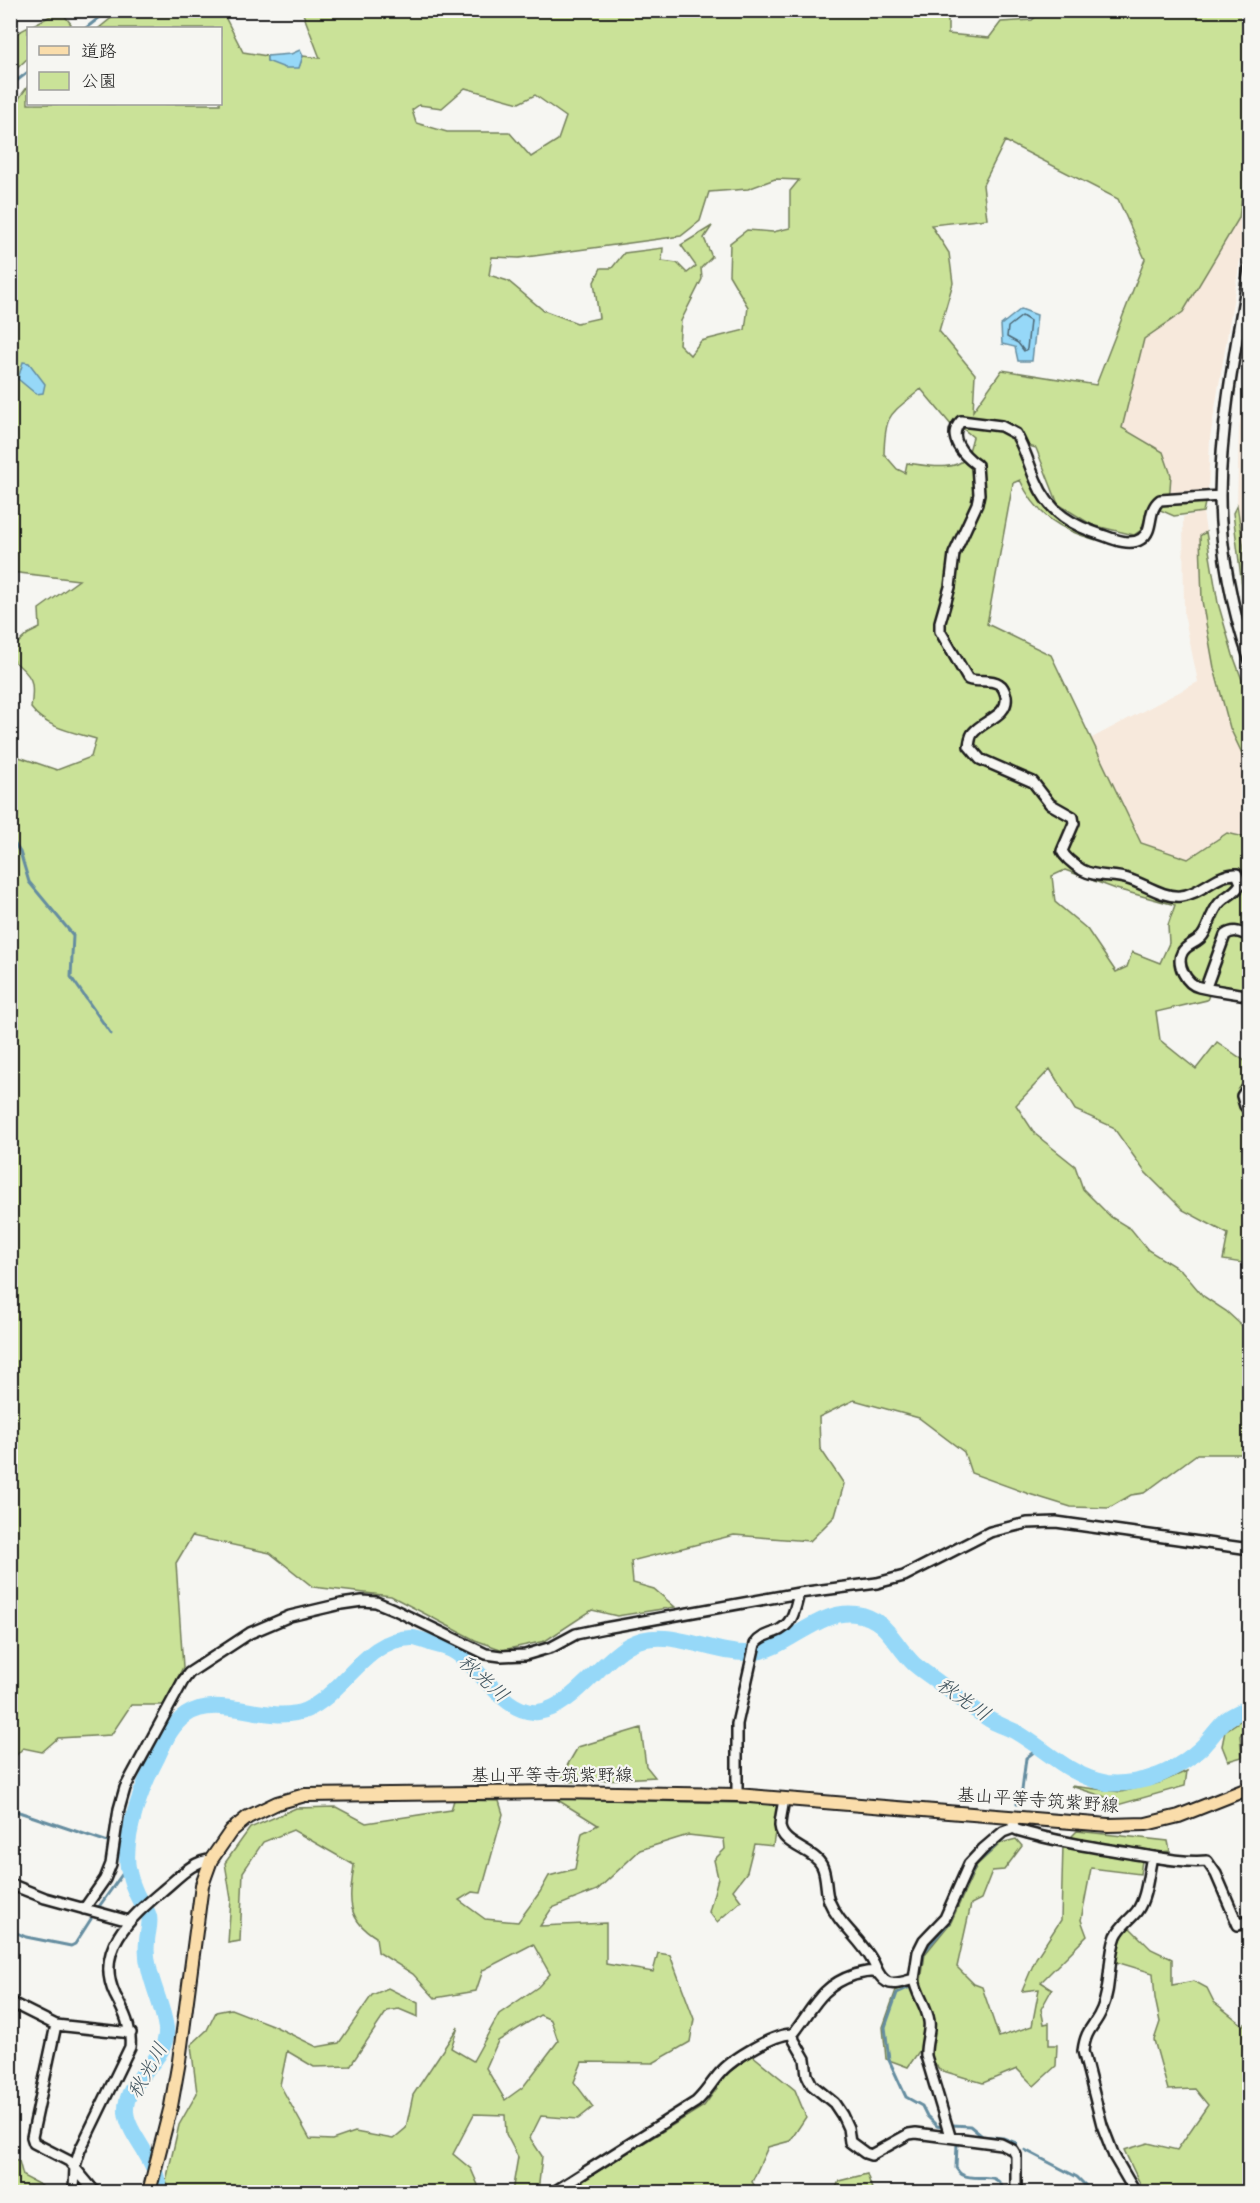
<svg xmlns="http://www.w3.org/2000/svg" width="1260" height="2203" font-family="Itim,'Klee One',sans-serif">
<rect width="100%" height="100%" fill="#f6f6f2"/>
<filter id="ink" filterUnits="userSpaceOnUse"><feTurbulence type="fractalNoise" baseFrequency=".0167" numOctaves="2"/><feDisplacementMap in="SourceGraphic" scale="12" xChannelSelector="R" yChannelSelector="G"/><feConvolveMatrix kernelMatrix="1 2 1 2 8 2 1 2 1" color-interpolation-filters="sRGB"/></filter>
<g filter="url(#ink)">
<path fill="#f7e9dc" d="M1243 189 1249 190V207L1210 438 1208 491 1170 492 1171 475 1122 428 1144 339 1183 312 1239 218Z
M1249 346V582L1237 505 1239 429Z
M1203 512 1206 532 1200 537 1202 601 1214 668 1230 728 1249 768V838L1227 833 1188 859 1141 843 1090 739 1198 682 1184 614 1183 517Z"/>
<path fill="#cae298" stroke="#737f5a" stroke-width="1.5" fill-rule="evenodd" d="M948 10V34L989 38 1001 22 1032 20 1043 11H1249V180L1243 189 1239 218 1183 312 1144 339 1122 428 1163 452 1171 475 1169 503H1205L1203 512 1174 516 1149 505 1141 530 1134 535 1092 525 1058 504 1036 448 1015 442 1033 489 1062 523 1096 540C1060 530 1036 515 1020 480L1013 483 987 624 1051 655 1141 843 1188 859 1227 833 1249 838V992L1213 985 1207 1000 1156 1012 1160 1040 1196 1069 1217 1042 1249 1064V1264L1223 1260 1228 1234 1183 1210 1145 1172 1113 1127 1075 1110 1050 1069 1016 1105 1035 1134 1075 1166 1083 1189 1111 1217 1131 1229 1148 1250 1182 1271 1203 1296 1226 1311 1249 1332V1454H1197L1144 1493 1131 1495 1109 1508 1071 1507 1029 1494 971 1473 964 1452 919 1418 854 1400 819 1417 820 1448 844 1484 835 1516 810 1541 734 1535 631 1561 633 1583 654 1589 675 1607 617 1616 592 1610 545 1641 503 1650 475 1640 391 1596 313 1587 270 1553 192 1536 176 1563 183 1667 164 1705H131L111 1735 58 1738 42 1752 23 1748 11 1761 10 745 19 757 57 770 91 757 96 739C73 732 46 728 31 708 35 681 33 676 11 659V649L28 634 40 628 39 609 79 580 11 572V109L28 86V104H220V28H99L120 11H222L243 52 267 56V61L299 67 303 56 320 58 302 11ZM465 88 519 103 535 95 566 117 558 140 531 157 509 132H447L416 123 412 110 419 105 442 108ZM1005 141 1118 199 1145 259 1096 385 1002 370 973 411 975 374 939 331 953 283 949 253 931 225 987 219 983 185ZM775 179 799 180 790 191V228L773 232 747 230 730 243 729 275 748 307 745 330 701 341 690 355 679 344 681 321 702 279 701 268 712 257 704 238 712 226 681 245 696 266 687 273 677 263 662 261 663 248 624 253 612 268H601L594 282 599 318 577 323 543 310 508 281 489 275 492 257 519 258 681 236 700 221 709 192 748 189ZM921 389 952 426 962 428 973 437C971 443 970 450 967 456 957 473 923 465 907 463L905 473 897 469 884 454C885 412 890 415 921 389ZM1065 870 1116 889 1175 905 1168 925 1169 943 1160 963 1132 952 1127 967 1116 972 1087 929 1055 902 1052 876Z
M54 11H61L71 24 67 28H28V58L11 74V37C24 28 39 23 54 14Z
M1237 505 1249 582V617L1243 594 1233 513Z
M1206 532 1218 603 1233 655 1249 699V768L1230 728 1214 668 1202 601 1200 536Z
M1249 1715V1720L1240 1736 1242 1757 1228 1761 1222 1746 1225 1731Z
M641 1728 646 1766 655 1777 568 1782 561 1776 578 1747Z
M1187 1771 1185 1786 1114 1806 1105 1797 1071 1786 1121 1792 1159 1783Z
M556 1799 779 1804 773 1846 754 1844 747 1872 733 1890 741 1901 717 1922 709 1912 718 1878 714 1860 725 1849 724 1839 688 1835 640 1850 597 1890 552 1908 540 1926 606 1923V1964L653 1972 658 1953 670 1955 694 2019 690 2042 653 2063 582 2062 574 2082 593 2107 578 2119 541 2116 530 2138 542 2156 538 2192H512L518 2157 506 2134 505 2115 474 2114 453 2154 471 2169 481 2192H170L166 2181 179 2125 197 2093 191 2045 207 2030 216 2012 231 2009 272 2025 317 2047 339 2043 372 1995 388 1988 418 2003V2017L399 2009 387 2011 350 2066 314 2067 287 2051 280 2085 310 2139 332 2140 355 2132 393 2139 406 2128 413 2095 458 2027 451 2048 473 2061 499 2014 538 1987 550 1974 533 1944 483 1970 476 1991 435 1998 413 1974 378 1952 376 1937C344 1918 350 1897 354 1865L293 1830 263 1842 243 1872 240 1941 228 1943 231 1899 225 1863 250 1828 296 1808 336 1807 366 1823 451 1810 454 1800 499 1801 503 1814 481 1893 472 1892 459 1900 485 1919 518 1922 540 1892 549 1876 575 1869 582 1833 598 1825ZM540 2015 551 2020 558 2041 523 2087 505 2100 486 2068 498 2041Z
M1077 1831 1168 1841 1170 1851 1143 1854 1140 1874 1091 1868 1081 1920 1087 1936 1041 1982 1052 1989 1041 2009 1044 2024 1049 2023V2045H1057L1056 2066 1034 2086 1017 2069 983 2083 940 2070 922 2047 908 2067 886 2059 883 2027 896 1990 921 1981 925 1954 951 1922 977 1865 1001 1843 1016 1839 1022 1846 1004 1870 992 1871 981 1899 971 1904 957 1967 974 1984 982 1987 999 2037 1032 2026 1039 1989 1022 1991 1036 1958 1061 1920 1063 1845Z
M1129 1927 1151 1949 1172 1959V1985L1194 1981 1207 1988 1214 2002 1243 2025 1249 2022V2192H1144L1124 2150 1148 2143 1177 2150 1208 2105 1195 2089 1168 2090 1154 2040 1160 2022 1155 1998 1153 1973 1116 1962 1118 1940Z
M752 2055 795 2090 806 2117 790 2141 768 2147 752 2182 759 2192H564L704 2106 728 2073Z
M10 2157 19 2161 23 2176 42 2186 43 2192H11Z
M867 2174 873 2192H834L839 2181Z"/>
<path fill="#96d8f8" stroke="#658da0" stroke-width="1.5" d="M300 50 303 56 299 68H285L267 61V56L291 54Z
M1021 309 1037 315 1032 361H1018L1015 347 1002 344 1001 325Z
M23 362 29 363 45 384 43 393 36 394 18 379Z"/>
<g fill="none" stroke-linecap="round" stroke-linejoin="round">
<path stroke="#4d6774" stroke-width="1.5" d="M1022 316 1030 321 1027 349 1024 351 1018 343 1007 337 1008 327Z"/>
<path stroke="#658da0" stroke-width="3" d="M86 28 109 10
M10 86 28 72
M10 837 20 852 29 882 73 935 71 977 111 1034
M1017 1804 1022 1790 1026 1758 1039 1748
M10 1809 108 1842
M121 1845 129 1846
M98 1908 128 1866
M10 1930 26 1937 71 1946 75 1944 91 1919
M918 1981 924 1952 949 1922 975 1865 1002 1840
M908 1988 897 1993 885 2027 889 2060 906 2097 922 2106 927 2116 937 2126 942 2127
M952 2125 970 2126 982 2136 1003 2138 1016 2143
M957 2144 956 2168C958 2171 960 2174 963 2175 979 2183 998 2168 1004 2192
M1025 2150 1077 2177 1092 2192"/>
<path stroke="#96d8f8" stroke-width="16" d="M161 2192C158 2184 157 2175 153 2167 146 2150 128 2131 126 2112 124 2077 169 2063 166 2028 163 2007 153 1988 149 1968 147 1960 146 1950 147 1942 147 1933 151 1925 149 1916 147 1909 143 1907 140 1901 135 1892 130 1878 128 1868 123 1836 142 1786 157 1758 164 1743 171 1725 186 1715 219 1692 269 1726 306 1710 345 1693 366 1637 413 1638 417 1638 427 1642 430 1643 438 1646 448 1647 455 1652 481 1668 505 1715 538 1712 572 1708 600 1661 629 1645 666 1624 711 1655 750 1653 788 1650 817 1609 856 1614 887 1618 894 1645 914 1664 922 1671 933 1678 942 1685 958 1697 974 1710 992 1721 1000 1725 1008 1728 1016 1732 1047 1750 1071 1777 1107 1783 1123 1785 1144 1781 1159 1775 1174 1769 1192 1757 1203 1746 1211 1738 1218 1727 1226 1720 1233 1714 1242 1711 1250 1707"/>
<g stroke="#1c1c1c" stroke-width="14">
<path id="minor" d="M1250 264C1237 341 1221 418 1220 495 1220 549 1232 611 1250 661
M1220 496 1160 500C1146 511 1155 530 1141 539 1131 546 1115 540 1105 536 1073 526 1049 513 1036 481 1029 465 1025 449 1016 434L1001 426 961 421C946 437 963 455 977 465L979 494 977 504 954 554 950 587 940 622V631L968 679C978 683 990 678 999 684 1004 687 1005 692 1006 696 1009 716 983 720 973 733 970 736 970 741 969 746L980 759 1033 782 1050 804 1073 817 1074 823 1062 851C1065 858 1076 866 1082 870 1096 878 1114 874 1128 879 1145 884 1163 898 1181 896 1202 894 1216 873 1237 874L1241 883C1236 894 1224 896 1218 905 1211 914 1209 926 1203 935 1198 943 1186 944 1182 953 1176 964 1186 984 1199 987 1215 991 1233 992 1250 996
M1206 987 1225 935C1234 929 1240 932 1250 936
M1250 1084 1242 1096 1245 1106 1250 1111
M737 1795V1724L755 1644C760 1637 767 1635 775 1632 793 1626 795 1609 799 1593
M784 1799C783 1807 780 1818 780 1826 782 1846 814 1849 822 1866 827 1876 825 1890 829 1901 839 1925 859 1937 872 1960 877 1968 878 1977 887 1982 894 1986 906 1981 914 1979L918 1952 924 1940 945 1918 969 1864 983 1849 1003 1832 1014 1828
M1013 1823 1014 1828 1017 1830C1054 1841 1092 1847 1130 1853 1155 1857 1182 1863 1207 1861L1216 1874 1238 1925 1250 1920
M10 1884 45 1898 129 1921
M84 1909 105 1879 111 1864 119 1809 125 1788 183 1681 189 1673 250 1633 290 1616 341 1604 362 1601 376 1602 393 1609 486 1654 501 1656 525 1655 552 1647 576 1634 605 1628 799 1593 877 1583 904 1576 990 1532 1027 1523 1056 1522 1250 1549
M914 1979C916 1994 927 2006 929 2021 931 2031 925 2043 926 2056L950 2136
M10 2002 56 2025 32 2137 34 2143 69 2161 95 2192
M56 2025 131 2033
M793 2034 794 2040 805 2059 807 2075 812 2085 834 2103 842 2115 848 2128 850 2142 865 2153 871 2155 909 2134 916 2133 1001 2144 1013 2150 1016 2155V2192
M74 2192 75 2166 80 2150 130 2047C132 2028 124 2012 115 1995 94 1950 130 1918 162 1891 176 1880 193 1860 211 1860
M554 2192 696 2102C706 2093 711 2083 720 2073 732 2059 775 2033 793 2034 813 2009 820 1986 854 1975 863 1973 869 1970 877 1973
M1135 2192 1114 2156 1102 2125 1083 2051C1086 2027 1095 2027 1102 2009 1112 1986 1107 1959 1116 1936 1121 1925 1130 1920 1137 1911 1147 1897 1148 1873 1152 1857"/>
</g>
<g stroke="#1c1c1c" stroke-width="16">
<path id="major" d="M149 2192 171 2106 179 2061 202 1885 211 1860 231 1831 248 1817 277 1803 305 1795 557 1792 737 1795 1108 1825 1146 1824 1179 1816 1250 1788"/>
</g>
<use href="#minor" stroke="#f6f6f2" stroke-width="9"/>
<use href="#major" stroke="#faddab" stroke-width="12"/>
</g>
</g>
<g text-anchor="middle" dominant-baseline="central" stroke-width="4.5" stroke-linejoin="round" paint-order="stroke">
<g font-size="18" fill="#1c1c1c" stroke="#f6f6f2">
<text x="552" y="1775">基山平等寺筑紫野線</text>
<text transform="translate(1038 1800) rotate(4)">基山平等寺筑紫野線</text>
</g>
<g font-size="20" font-style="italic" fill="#41545e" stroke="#f6f6f2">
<text transform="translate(484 1678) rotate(42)">秋光川</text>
<text transform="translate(964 1699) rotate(35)">秋光川</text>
<text transform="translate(147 2070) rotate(-61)">秋光川</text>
</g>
</g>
<rect width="1260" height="2203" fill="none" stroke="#f6f6f2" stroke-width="36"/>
<rect x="18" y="18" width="1224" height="2167" fill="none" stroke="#1c1c1c" stroke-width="2" filter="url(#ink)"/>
<rect x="27" y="27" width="195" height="78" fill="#f6f6f2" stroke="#9f9f9c" stroke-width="1.5"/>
<rect x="39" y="46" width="30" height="9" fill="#faddab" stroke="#9f9f9c" stroke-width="1.5"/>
<text x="81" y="57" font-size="18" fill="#1c1c1c">道路</text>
<rect x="39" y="72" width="30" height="18" fill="#cae298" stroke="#9f9f9c" stroke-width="1.5"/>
<text x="81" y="87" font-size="18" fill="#1c1c1c">公園</text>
</svg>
